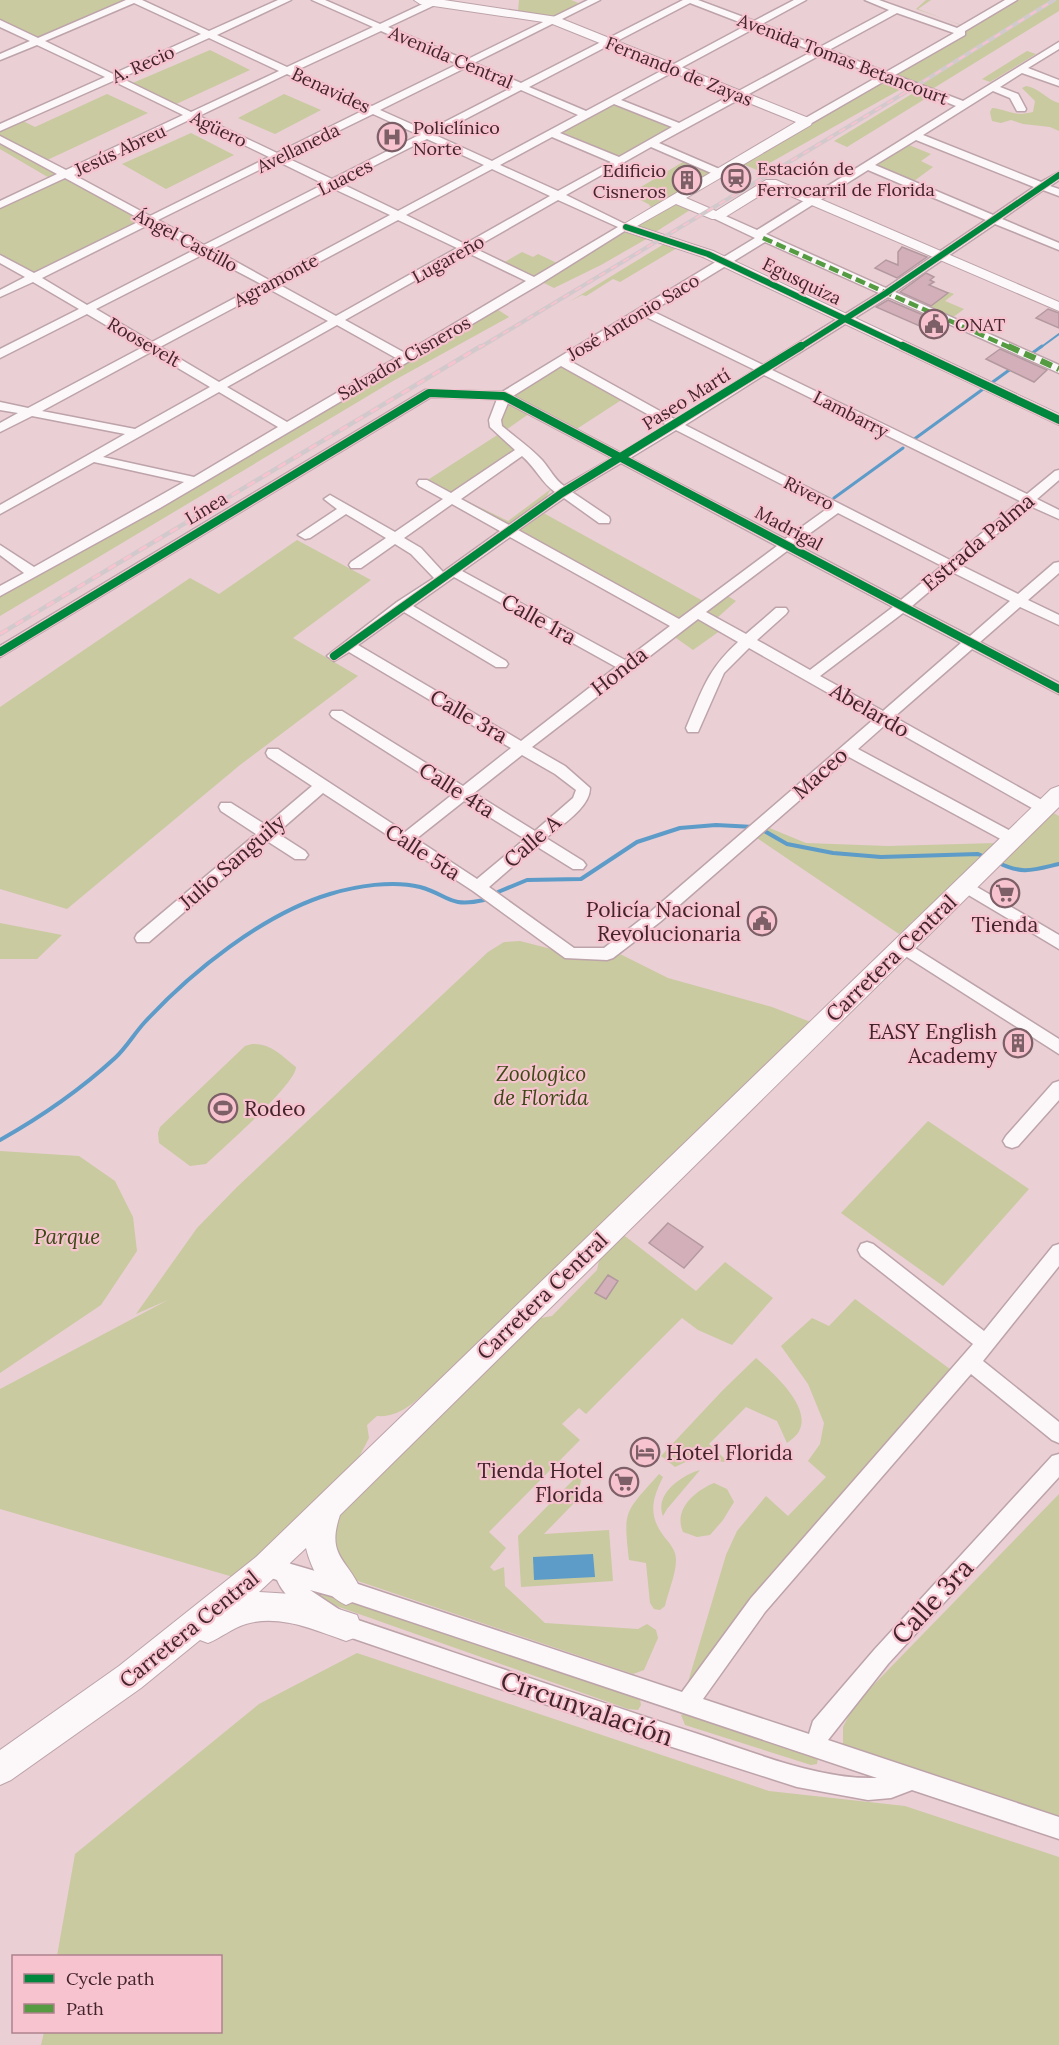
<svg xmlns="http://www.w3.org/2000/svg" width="1059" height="2045" font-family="Lora,serif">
<rect width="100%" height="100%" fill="#eacfd5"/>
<path fill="#c9caa0" d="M0 0H126L36 38 0 20Z
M519 0H571L581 4 554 17 518 11Z
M926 0H931L918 9 968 28 1012 0H1059V11L929 91 933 94 847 147 834 141 920 89 910 84 757 170 738 162 967 27 916 9Z
M210 50 250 70 172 106 128 85Z
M1027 51 1036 54 990 82 982 79Z
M1026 86C1038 87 1047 100 1059 103V131L1050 127 1023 124 1011 120 1001 123 992 121 990 112 992 108C1011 110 1012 117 1033 112L1035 101 1022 88Z
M107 94 148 113 43 162 149 219 33 278 0 258V205L51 179 0 149V142L6 140 0 136V130L21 120 35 127Z
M284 94 321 110 275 134 238 118Z
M612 104 671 128 621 157 562 132Z
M191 133 234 155 166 189 122 164Z
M904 143 931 154 921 161 933 167 910 184 868 166Z
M688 159 720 173 658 209 649 206 650 205 629 194Z
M673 204 690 210 654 233 637 227V225Z
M626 231 648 238 601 265 554 288 542 282Z
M664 244 677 248 620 282 613 279 586 296 582 295 569 302Z
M522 252 533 257 538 254 557 263 533 278 503 263Z
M949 292 954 294 945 301 964 309 952 318 929 307Z
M497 309 509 317 393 381 0 616V596L294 426H301Z
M561 361 626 397 572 432 533 411 503 432 524 449 459 497 508 521 551 489 538 510 705 602 721 592 736 601 717 618 724 628 693 650 669 633 678 625 423 483 502 432 496 427 504 396Z
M297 540 371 580 293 638 358 676 240 765 67 909 0 889V707L190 578 219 594Z
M1044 808 1059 816V864C1034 876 1000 876 996 844L899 934 754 836 767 827 806 843 888 846 996 843Z
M0 923 62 935 37 959H0Z
M520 941 563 952H616L668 978 772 1007 821 1026 436 1383C418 1398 402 1418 377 1416L367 1425 369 1438 359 1457 247 1581 0 1509V1389L168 1300 136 1314 197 1228 237 1187 488 952 504 942Z
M252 1044C271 1043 282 1056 296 1067 297 1083 222 1149 206 1164L190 1166 159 1143 158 1133 160 1127 245 1046Z
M928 1121 1029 1189 943 1286 841 1213Z
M0 1151 79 1156 115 1181 133 1217 137 1251 101 1305 0 1373Z
M621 1233 696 1291 725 1262 773 1298 732 1345 698 1330 682 1318 586 1414 579 1408 562 1424 580 1440 489 1532 506 1548 490 1567 494 1571 504 1567 505 1586 545 1623 638 1629 647 1624 656 1630 658 1638 644 1670 633 1674 343 1576 327 1522 529 1320 552 1316 597 1270 601 1252Z
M855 1299 954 1372 685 1692 726 1555 737 1531 766 1496 788 1516 826 1477 808 1461 820 1444 824 1423 808 1384 781 1346 812 1318 829 1326Z
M756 1358C772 1372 810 1405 800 1429 798 1435 792 1439 787 1443L777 1421 746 1407 709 1444 728 1462 690 1460 675 1467 661 1456 722 1391Z
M584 1469 576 1501 544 1534 609 1530 613 1581 521 1587 518 1536Z
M700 1470 667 1509 663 1516C654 1494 682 1475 700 1470Z
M659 1474 663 1477C651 1501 648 1517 666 1539 671 1545 676 1551 676 1560 676 1574 668 1592 665 1606L660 1610 654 1609 650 1603 646 1563 629 1560C623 1508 625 1513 659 1474Z
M714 1483 727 1489 734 1502 723 1520 710 1535 697 1537 683 1532C673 1509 695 1491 714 1483Z
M1059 1494V1817L843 1746V1727L854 1705Z
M300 1583 631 1694 640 1699 641 1705 638 1710 628 1709 325 1602Z
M357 1653 769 1791 905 1806 1059 1857V2045H41L44 2032H220V1956H57L75 1854 259 1704Z
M687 1713 818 1758 817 1764 811 1765 685 1725 681 1715Z"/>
<path fill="#5d9bc9" d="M593 1554 595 1577 534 1580 533 1557Z"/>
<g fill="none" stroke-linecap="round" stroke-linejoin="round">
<path stroke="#5d9bc9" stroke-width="2" d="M1040 348 1059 334"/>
<path stroke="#5d9bc9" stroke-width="3" d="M1020 362 1042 346
M913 440 1012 368
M834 498 903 448"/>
<path stroke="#5d9bc9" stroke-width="4" d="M761 829 787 844 833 853 881 857 978 854 985 857
M997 862C1022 875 1033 870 1059 864
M498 892 527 880 581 879 637 842 680 828 716 825 754 827
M0 1140C41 1117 80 1090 115 1058 126 1048 134 1034 144 1023 191 972 263 914 330 894 356 886 393 880 420 887 449 895 448 908 484 900"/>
</g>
<path fill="#d3afb9" stroke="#b3999f" stroke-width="1.5" d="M902 247 927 257 897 278 875 268 886 260 898 265V252Z
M926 273 934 277 930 280 934 282 929 285 948 293 931 306 900 292Z
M888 300 942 323 931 331 876 307Z
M1048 309 1059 313V328L1036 318Z
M1000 349 1047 370 1034 382 986 359Z
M1020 1032 1031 1039 1017 1055 1006 1048Z
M668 1223 703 1247 684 1268 649 1243Z
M608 1275 618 1281 606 1299 595 1293Z"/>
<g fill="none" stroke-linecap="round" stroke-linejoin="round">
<g stroke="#bda3aa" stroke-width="3">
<path id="minor" d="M126 0H142L209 31 278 0H291L217 35 287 67 373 27 312 0H325L380 24 431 0H437V4L388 27 466 60 588 0H600L474 63 521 83 683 0H698L754 21 794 0H806L762 24 820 47 889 10 865 0H879L957 28 1005 0H1017L965 31V35L895 75 963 101 1059 42V49L1028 68 1059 80V86L1022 73 1000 87 1018 94 1026 109 1025 111H1017L1010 98 993 91 923 135 1041 182 1059 172V180L1050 186 1059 189V196L1043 190 1002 219 1059 243V250L995 224 895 292 1059 365V373L888 297 772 370 1027 494 1055 471 1059 470V480L1037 499 1059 510V519L1030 506 960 565 1018 594 1054 563 1059 562V573L1028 600 1059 615V625L1020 607 980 642 1059 683V694L972 649 894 717 1049 804 1051 808 1049 812H1039L885 725 858 749 1018 835 1021 839 1018 843H1008L849 757 660 922 613 958 607 960 565 958 473 891 323 793 277 833 305 851 308 855 305 859H295L267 841 149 942H137L135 938 137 934 256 834 221 811 219 807 221 803H231L266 825 312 786 268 757 266 753 268 749H278L405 832 453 794 332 717 330 714 332 711H342L463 786 511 748 349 652 334 661 327 656 397 602 434 578 411 554 395 544 361 568H351L349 565 351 562 386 538 346 514 310 538 305 539 298 535 337 509 324 499 330 495 395 532 443 499 419 486 417 483 419 480H427L451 493 515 450 490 427 489 420 497 399 431 397 0 657V646L425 390 502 392 755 238 713 218V214H721L757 230 956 106 888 79 810 124H802V120L879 76 822 54 659 143 724 171V175H716L651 147 566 195 631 227 540 284 160 508 0 596V586L24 573 0 555V545L34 567 184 482 94 462 0 514V505L125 434 32 416 0 432V423L18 413 0 410V402L28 408 143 347 87 314 0 358V349L79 309 33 282 0 297V290L25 277 0 263V255L34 273 142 220 65 178 0 208V201L57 174 0 143V136L66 170 183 115 113 81 0 131V124L105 77 37 45 0 60V54L30 41 0 27V20L38 38ZM134 3 201 34 113 74 45 41ZM690 3 747 25 586 111 529 87ZM897 13 954 33 886 72 829 50ZM755 28 813 51 679 123 621 100ZM381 31 458 64 372 106 295 71ZM209 38 279 71 191 112 121 78ZM467 67 513 87 427 131 380 110ZM287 74 364 110 277 153 199 116ZM521 90 578 115 492 161 435 135ZM614 104 672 127 619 157 560 133ZM373 114 419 135 332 179 285 157ZM191 119 269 157 150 216 74 175ZM552 137 611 162 558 191 500 165ZM427 139 484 165 398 211 340 183ZM916 140 1034 187 993 215 875 165ZM277 161 324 184 204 245 158 220ZM492 169 550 196 465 244 406 215ZM868 170 986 220 886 288 766 234ZM332 188 390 215 269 280 213 249ZM558 200 618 227 534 277 474 248ZM398 220 457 248 336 316 278 284ZM150 224 196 249 87 305 42 278ZM765 242 879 293 763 365 652 311ZM466 252 526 281 405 353 345 320ZM204 254 261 284 152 342 96 309ZM269 289 328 321 219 382 160 347ZM644 316 755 370 676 420 570 361ZM337 325 396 358 287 422 227 387ZM151 352 210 387 135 429 42 411ZM561 366 667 425 621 453 513 396ZM764 375 1020 501 950 560 685 425ZM219 392 278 427 194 477 103 457ZM508 403 612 458 564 486C554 479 550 469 542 460 530 447 516 438 502 426L501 420ZM676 430 828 508 785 539 630 458ZM522 456C535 467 542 483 555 492L509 525 461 499ZM621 463 777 546 679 619 518 530 564 498 599 523H609L610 520 609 517 572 492ZM452 504 500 531 443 572 421 548 404 538ZM838 513 942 566 901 600 795 544ZM510 537 670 626 625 660 462 571ZM787 551 893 607 810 670 757 640 786 614 788 611 786 608H776L746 634 706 612ZM952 572 1010 601 970 636 912 606ZM454 577 616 667 521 741 358 645 404 612 496 667H506L508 664 506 661 413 606ZM903 613 961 643 883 711 820 676ZM698 619 738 642C707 670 702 691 686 728L688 732H698L724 673 749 648 874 719 648 914 604 948H574L489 887 536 846 573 869H583L586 865 583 861 546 838C560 826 590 808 590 788L565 766 532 747ZM522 755 555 774 576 790 573 798 535 831 474 793ZM464 801 525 839 477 879 416 839Z
M965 880 1059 935V949L960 890 957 886 960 882Z
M902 940 1059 1039V1054L896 950 894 946 896 942Z
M1059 1081V1100L1018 1146 1012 1148 1006 1146 1003 1141 1006 1136 1053 1083Z
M867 1242 873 1244 984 1331 1053 1246 1059 1244V1266L983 1361 1059 1422V1443L1052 1440 971 1374 765 1612 703 1699 809 1734 813 1721 874 1650 1052 1456 1059 1454V1477L888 1664 828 1740 1059 1817V1839L912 1790 891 1798 868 1800 797 1787 641 1737 346 1636C322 1626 288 1605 277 1580L259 1574 256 1567 259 1560C268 1556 275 1562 283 1559L291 1564 346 1580 682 1692 751 1598 973 1344 861 1256 858 1250 861 1244ZM310 1590 346 1600 877 1778C817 1780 748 1750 692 1732 578 1695 465 1656 352 1618Z"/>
</g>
<g stroke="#bda3aa" stroke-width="2">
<path id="major" d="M414 0H444L557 17 811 119 812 122 811 125 686 198 716 211 766 180H776L1059 302V311L772 188 722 219H712L676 204 637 226 713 251 1059 414V425L703 257 621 230 619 227 796 122 550 23 420 4Z"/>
</g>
<g stroke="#bda3aa" stroke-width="2">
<path id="highway" d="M1059 786V807L340 1515C326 1556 347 1558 361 1590L357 1600 346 1605C325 1596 311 1569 306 1548L259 1592 292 1594 357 1615 361 1626 357 1637 346 1641C314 1630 280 1614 246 1624 232 1628 221 1638 208 1643L200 1640 141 1688 11 1780 0 1785V1750L119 1666 256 1557 1051 789Z"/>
</g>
<use href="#minor" fill="#fcf8f9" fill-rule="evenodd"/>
<use href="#major" fill="#fcf8f9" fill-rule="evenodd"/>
<use href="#highway" fill="#fcf8f9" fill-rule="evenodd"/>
<g stroke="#d2c9cc" stroke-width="4">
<path id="rail-far1" d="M479 348 916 86 1054 0"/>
</g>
<g stroke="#d2c9cc" stroke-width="4.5">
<path id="rail" d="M0 634 481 346"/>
</g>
<use href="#rail-far1" stroke="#f6c3cf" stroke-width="2" stroke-dasharray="7" stroke-linecap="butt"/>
<use href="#rail" stroke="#f6c3cf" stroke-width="3" stroke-dasharray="9" stroke-linecap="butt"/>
<path stroke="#549b42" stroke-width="4.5" stroke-dasharray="10 4.5" stroke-linecap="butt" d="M763 238 1011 348"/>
<path stroke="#549b42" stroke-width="6" stroke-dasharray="12 6" stroke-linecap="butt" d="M1008 346 1059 369"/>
<g stroke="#f6c3cf" stroke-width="8">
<path id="cycleway-far1" d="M626 227 708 254 906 348
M799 348 886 293 1059 175"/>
</g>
<g stroke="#f6c3cf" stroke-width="10">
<path id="cycleway" d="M903 346 1059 420
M0 652 429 393 504 396 1059 689
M334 656 562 493 801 346"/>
</g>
<use href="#cycleway-far1" stroke="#00873e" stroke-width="6"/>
<use href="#cycleway" stroke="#00873e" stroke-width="8"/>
</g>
<defs>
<g id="hospital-ring" transform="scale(1.5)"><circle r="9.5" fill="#f6c3cf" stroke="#7d5f67" stroke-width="1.5"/><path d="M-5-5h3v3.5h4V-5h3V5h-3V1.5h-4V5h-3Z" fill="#7d5f67"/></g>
<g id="station-ring" transform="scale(1.5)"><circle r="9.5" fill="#f6c3cf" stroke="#7d5f67" stroke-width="1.5"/><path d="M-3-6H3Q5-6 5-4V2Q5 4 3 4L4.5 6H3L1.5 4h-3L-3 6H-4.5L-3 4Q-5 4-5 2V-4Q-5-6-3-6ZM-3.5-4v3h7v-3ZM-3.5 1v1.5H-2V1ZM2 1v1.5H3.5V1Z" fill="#7d5f67"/></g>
<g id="building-ring" transform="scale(1.5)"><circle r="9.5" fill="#f6c3cf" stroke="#7d5f67" stroke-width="1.5"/><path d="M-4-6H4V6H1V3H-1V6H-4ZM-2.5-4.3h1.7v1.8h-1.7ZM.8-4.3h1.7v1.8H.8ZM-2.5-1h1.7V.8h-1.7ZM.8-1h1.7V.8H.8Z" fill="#7d5f67"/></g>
<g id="civic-ring" transform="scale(1.5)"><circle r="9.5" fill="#f6c3cf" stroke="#7d5f67" stroke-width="1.5"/><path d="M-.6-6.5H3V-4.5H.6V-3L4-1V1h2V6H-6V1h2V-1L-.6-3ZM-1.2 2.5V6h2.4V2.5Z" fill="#7d5f67"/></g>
<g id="supermarket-ring" transform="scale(1.5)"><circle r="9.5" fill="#f6c3cf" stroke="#7d5f67" stroke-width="1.5"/><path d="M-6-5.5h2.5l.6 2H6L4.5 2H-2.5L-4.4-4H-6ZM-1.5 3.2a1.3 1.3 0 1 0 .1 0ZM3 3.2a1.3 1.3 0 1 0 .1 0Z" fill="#7d5f67"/></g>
<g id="stadium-ring" transform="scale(1.5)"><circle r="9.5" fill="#f6c3cf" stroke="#7d5f67" stroke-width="1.5"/><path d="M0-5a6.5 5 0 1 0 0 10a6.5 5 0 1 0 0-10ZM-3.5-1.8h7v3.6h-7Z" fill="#7d5f67"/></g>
<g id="hotel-ring" transform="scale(1.5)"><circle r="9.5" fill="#f6c3cf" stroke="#7d5f67" stroke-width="1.5"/><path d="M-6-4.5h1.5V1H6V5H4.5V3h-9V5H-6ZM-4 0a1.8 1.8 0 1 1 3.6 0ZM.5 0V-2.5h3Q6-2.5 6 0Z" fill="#7d5f67"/></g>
</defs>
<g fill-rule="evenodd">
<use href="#hospital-ring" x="392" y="137"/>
<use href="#station-ring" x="736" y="178"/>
<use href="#building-ring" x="687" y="180"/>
<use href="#civic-ring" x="934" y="324"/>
<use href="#supermarket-ring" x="1005" y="893"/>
<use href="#civic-ring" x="762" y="921"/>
<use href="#building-ring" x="1018" y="1043"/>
<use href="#stadium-ring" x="223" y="1108"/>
<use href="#hotel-ring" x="645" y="1452"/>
<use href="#supermarket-ring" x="624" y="1482"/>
</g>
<g text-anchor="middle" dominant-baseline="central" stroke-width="4.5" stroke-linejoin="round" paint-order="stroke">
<g font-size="18" fill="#43232c" stroke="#f6c3cf">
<text transform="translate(451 57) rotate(23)">Avenida Central</text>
<text transform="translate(843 59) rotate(21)">Avenida Tomas Betancourt</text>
<text transform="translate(143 64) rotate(-24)">A. Recio</text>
<text transform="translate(679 71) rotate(22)">Fernando de Zayas</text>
<text transform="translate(331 90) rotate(25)">Benavides</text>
<text transform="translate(219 129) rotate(26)">Agüero</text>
<text transform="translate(298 148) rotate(-26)">Avellaneda</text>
<text transform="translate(120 150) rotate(-25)">Jesús Abreu</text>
<text transform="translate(345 177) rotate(-27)">Luaces</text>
<text transform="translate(186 240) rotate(28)">Ángel Castillo</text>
<text transform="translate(448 259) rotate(-29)">Lugareño</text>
<text transform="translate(276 280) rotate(-28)">Agramonte</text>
<text transform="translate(802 281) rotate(26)">Egusquiza</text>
<text transform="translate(633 317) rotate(-31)">José Antonio Saco</text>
<text transform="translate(144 342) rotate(30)">Roosevelt</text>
<text transform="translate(404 358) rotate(-30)">Salvador Cisneros</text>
<text transform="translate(686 399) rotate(-32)">Paseo Martí</text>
<text transform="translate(851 414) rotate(27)">Lambarry</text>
<text transform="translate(809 493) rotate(27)">Rivero</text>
<text transform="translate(206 508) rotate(-31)">Línea</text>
<text transform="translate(789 528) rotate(28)">Madrigal</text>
</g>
<g font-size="18" fill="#43232c" stroke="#f6c3cf" text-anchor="start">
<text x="413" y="127">Policlínico<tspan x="413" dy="21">Norte</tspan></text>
<text x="757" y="168">Estación de<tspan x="757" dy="21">Ferrocarril de Florida</tspan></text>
<text x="666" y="170" text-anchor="end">Edificio<tspan x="666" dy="21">Cisneros</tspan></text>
<text x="955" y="324">ONAT</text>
</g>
<g font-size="21" fill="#43232c" stroke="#f6c3cf">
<text transform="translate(978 542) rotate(-40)">Estrada Palma</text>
<text transform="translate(539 619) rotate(29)">Calle 1ra</text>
<text transform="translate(619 671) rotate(-38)">Honda</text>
<text transform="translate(870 710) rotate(30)">Abelardo</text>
<text transform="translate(469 716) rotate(30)">Calle 3ra</text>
<text transform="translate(820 773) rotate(-42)">Maceo</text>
<text transform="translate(457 790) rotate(32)">Calle 4ta</text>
<text transform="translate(532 841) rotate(-41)">Calle A</text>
<text transform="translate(423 852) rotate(33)">Calle 5ta</text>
<text transform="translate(232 862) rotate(-41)">Julio Sanguily</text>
<text transform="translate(891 958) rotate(-44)">Carretera Central</text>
<text transform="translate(542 1296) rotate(-44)">Carretera Central</text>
<text transform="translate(189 1629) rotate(-39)">Carretera Central</text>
</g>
<g font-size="21" fill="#43232c" stroke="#f6c3cf" text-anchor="end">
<text x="741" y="909">Policía Nacional<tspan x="741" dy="24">Revolucionaria</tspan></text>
<text x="1005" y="924" text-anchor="middle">Tienda</text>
<text x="997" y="1031">EASY English<tspan x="997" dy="24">Academy</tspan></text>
<text x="244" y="1108" text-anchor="start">Rodeo</text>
<text x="666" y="1452" text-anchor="start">Hotel Florida</text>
<text x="603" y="1470">Tienda Hotel<tspan x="603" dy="24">Florida</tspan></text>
</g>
<g font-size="21" font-style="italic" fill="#3b4814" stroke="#f6c3cf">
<text x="541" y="1073">Zoologico<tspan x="541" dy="24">de Florida</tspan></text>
<text x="67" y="1236">Parque</text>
</g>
<g font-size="26" fill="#43232c" stroke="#f6c3cf">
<text transform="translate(932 1601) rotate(-47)">Calle 3ra</text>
<text transform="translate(587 1708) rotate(19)">Circunvalación</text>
</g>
</g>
<rect x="12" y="1955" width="210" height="78" fill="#f6c3cf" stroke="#ae838e" stroke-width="1.5"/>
<rect x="24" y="1974" width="30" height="9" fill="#00873e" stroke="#ae838e" stroke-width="1.5"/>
<text x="66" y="1985" font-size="18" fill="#43232c">Cycle path</text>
<rect x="24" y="2004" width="30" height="9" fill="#549b42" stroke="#ae838e" stroke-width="1.5"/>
<text x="66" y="2015" font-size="18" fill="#43232c">Path</text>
</svg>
